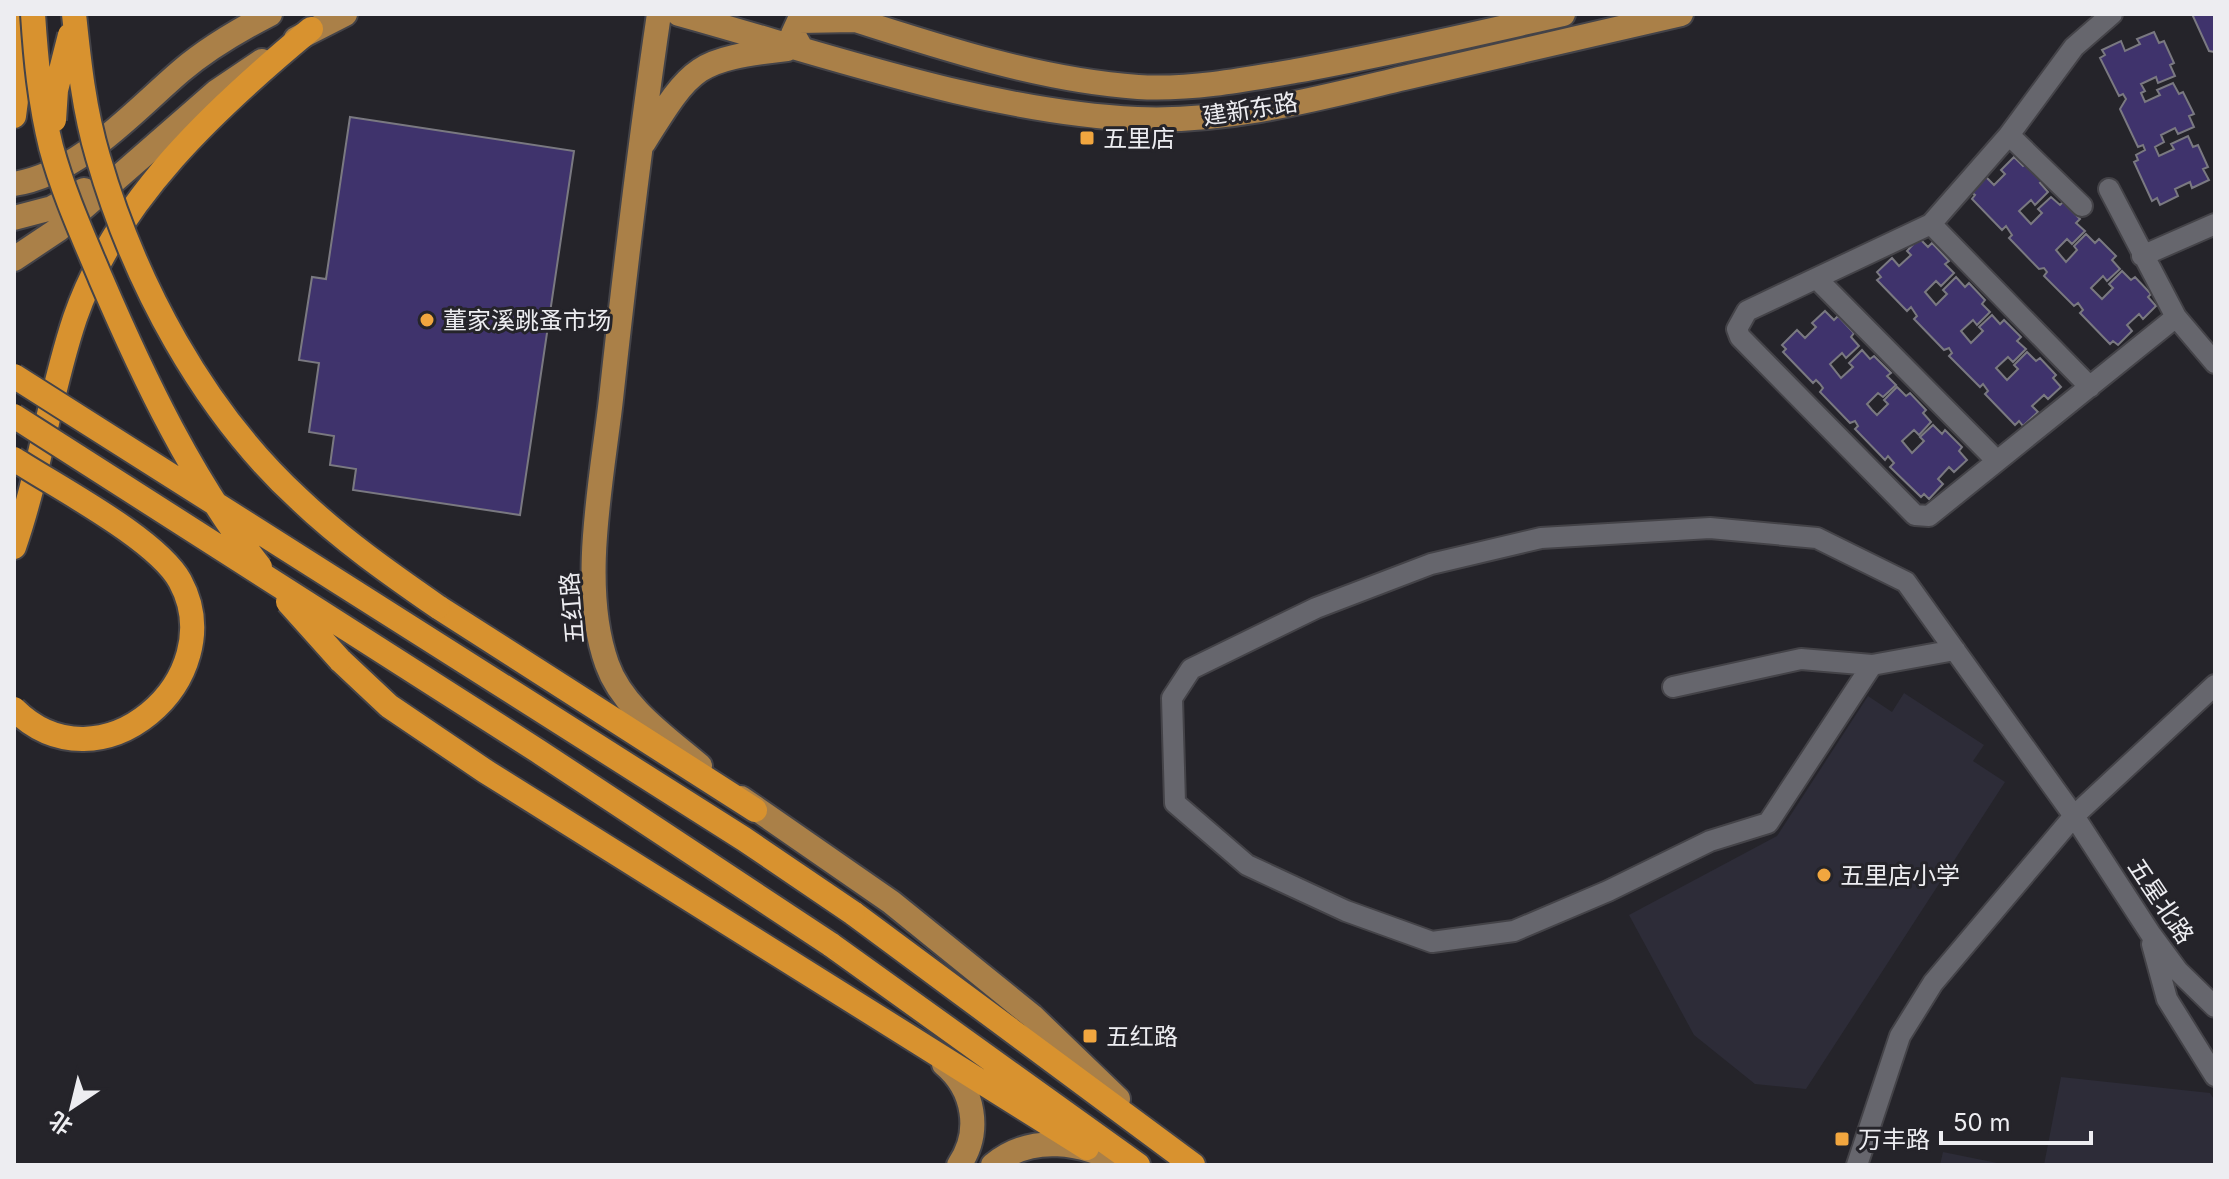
<svg xmlns="http://www.w3.org/2000/svg" width="2229" height="1179" font-family="Inter,'Noto Sans SC',sans-serif">
<rect width="100%" height="100%" fill="#25242a"/>
<path fill="#2d2c38" d="M1904 693 1984 745 1973 761 2005 782 1806 1089 1755 1084 1694 1035 1629 915 1777 836 1868 696 1892 712Z
M2061 1077 2210 1093 2215 1101V1165H2044Z
M1943 1152 2007 1165H1940Z"/>
<path fill="#3f336c" stroke="#7a7981" stroke-width="2" d="M2192 14H2215V52L2209 51Z
M2154 32 2159 43 2164 41 2174 63 2170 65 2175 76 2158 83 2156 77 2141 84 2145 91 2141 93 2145 102 2160 95 2157 90 2173 83 2179 94 2183 92 2194 114 2189 116 2194 127 2178 134 2175 128 2161 135 2164 142 2155 147 2159 156 2174 149 2171 144 2188 136 2193 147 2198 145 2208 167 2203 169 2209 180 2192 188 2190 182 2175 189 2178 196 2160 205 2157 198 2152 201 2134 162 2138 160 2136 155 2145 150 2143 145 2138 147 2120 109 2126 99 2123 94 2119 96 2100 58 2105 55 2102 50 2121 41 2125 51 2140 44 2137 39Z
M350 117 574 151 520 515 353 490 356 469 330 465 334 436 309 432 319 363 299 360 312 277 326 279Z
M2014 157 2023 166 2027 163 2044 180 2040 183 2048 192 2035 205 2031 200 2019 211 2031 224 2042 213 2038 209 2051 197 2060 205 2063 202 2080 219 2076 223 2085 231 2072 244 2067 239 2056 250 2066 262 2077 250 2074 246 2086 234 2095 243 2099 239 2116 256 2112 260 2120 269 2107 281 2103 276 2091 288 2102 299 2113 288 2109 284 2122 271 2131 280 2135 277 2151 294 2148 297 2156 306 2143 319 2139 314 2127 325 2132 331 2118 345 2113 341 2110 344 2080 313 2083 310 2078 303 2074 306 2044 276 2047 272 2044 268 2039 269 2009 238 2012 235 2006 226 2002 230 1972 199 1975 195 1971 192 1986 177 1994 185 2005 174 2001 170Z
M1919 238 1928 247 1932 243 1949 261 1945 264 1954 273 1941 286 1936 281 1925 292 1936 305 1947 294 1943 290 1956 277 1965 287 1969 283 1985 300 1982 304 1990 312 1977 325 1973 320 1961 331 1971 343 1983 331 1979 327 1992 315 2000 324 2004 320 2021 337 2017 341 2026 349 2013 362 2008 357 1996 368 2007 380 2018 369 2014 365 2027 352 2036 361 2040 358 2056 375 2053 378 2061 387 2048 399 2044 395 2032 406 2038 412 2023 426 2019 421 2015 425 1985 394 1988 391 1983 384 1980 387 1949 356 1952 353 1949 348 1944 350 1914 319 1917 316 1911 307 1907 311 1877 280 1881 277 1877 272 1892 258 1899 266 1911 255 1907 251Z
M1825 311 1834 320 1838 316 1854 333 1851 337 1859 346 1846 358 1842 353 1830 364 1841 378 1853 367 1849 363 1862 350 1870 359 1874 356 1891 373 1887 376 1896 385 1883 397 1878 393 1867 404 1872 410 1877 415 1888 404 1884 400 1897 387 1906 396 1910 393 1926 410 1923 413 1931 422 1919 435 1914 430 1902 441 1912 453 1924 441 1920 437 1933 425 1942 434 1945 430 1962 447 1959 451 1967 460 1954 472 1949 467 1938 479 1943 484 1929 499 1924 494 1921 497 1890 467 1894 463 1888 456 1885 460 1855 429 1858 426 1855 421 1850 423 1820 392 1823 388 1820 384 1816 380 1813 383 1783 352 1786 349 1782 345 1797 330 1805 338 1816 327 1812 323Z"/>
<g fill="none" stroke-linecap="round" stroke-linejoin="round">
<g stroke="#444348" stroke-width="24">
<path id="minor" d="M2112 14 2074 47 2009 135 1931 224 1747 311 1737 329 1740 337 1915 515 1929 516 2176 317
M2009 135 2082 206
M2109 189 2176 317 2215 363
M1931 224 2090 387
M2142 256 2215 224
M1818 280 1997 461
M1872 665 1768 823 1710 841 1608 891 1514 931 1432 942 1346 911 1247 865 1175 803 1172 698 1191 669 1316 608 1431 564 1541 538 1710 528 1817 538 1906 582 2074 816 2150 933 2178 971 2215 1007
M1673 687 1801 659 1872 665 1955 650
M2152 944 2167 999 2215 1076
M1857 1165 1900 1036 1933 983 2074 816 2215 685"/>
</g>
<g stroke="#444348" stroke-width="28">
<path id="major" d="M659 14C640 142 625 270 611 399 602 480 579 586 607 664 622 707 666 737 700 766
M679 14C824 54 987 112 1137 119 1228 123 1316 99 1404 78 1496 57 1588 36 1681 14
M837 14C933 45 1037 80 1138 87 1190 90 1244 80 1295 71 1385 55 1474 34 1563 14
M296 39 345 14
M801 48 793 34 799 21 854 20
M644 142C693 64 696 60 787 49
M14 184C79 174 133 112 181 71 208 48 239 30 270 14
M14 218 52 208 84 190
M14 259 59 229 216 92 262 61
M741 798 891 902 1032 1016 1118 1099
M944 1064C974 1089 982 1132 959 1165
M993 1165C1032 1133 1083 1142 1124 1165"/>
</g>
<g stroke="#444348" stroke-width="28">
<path id="highway" d="M14 116 27 15
M14 547C40 472 50 392 75 318 116 199 218 106 311 29
M438 607 755 810
M340 660 389 706 485 771 1087 1148
M853 913 1193 1165
M830 944 1138 1165"/>
</g>
<use href="#minor" stroke="#66666d" stroke-width="20"/>
<use href="#major" stroke="#aa8048" stroke-width="24"/>
<use href="#highway" stroke="#d8922f" stroke-width="24"/>
<g stroke="#444348" stroke-width="28" stroke-linecap="butt">
<path id="highway-bridge" d="M33 14C36 59 40 103 51 147 63 192 83 236 101 279 144 379 192 480 260 567
M74 14C79 62 84 110 98 157 134 282 203 411 299 499 342 540 389 573 438 607
M54 120 56 90 70 35
M14 376 744 839 853 913
M14 416 538 751 830 944
M14 459C57 487 157 539 180 581 233 678 100 795 14 709
M288 602 340 660"/>
</g>
<use href="#highway-bridge" stroke="#d8922f" stroke-width="24"/>
</g>
<g fill="#f1a63f" stroke="#25242a" stroke-width="3">
<rect x="1079" y="130" width="16" height="16" rx="4"/>
<circle cx="427" cy="320" r="8"/>
<circle cx="1824" cy="875" r="8"/>
<rect x="1082" y="1028" width="16" height="16" rx="4"/>
<rect x="1834" y="1131" width="16" height="16" rx="4"/>
</g>
<g text-anchor="middle" dominant-baseline="central" stroke-width="6" stroke-linejoin="round" paint-order="stroke">
<g font-size="24" fill="#ededf1" stroke="#25242a">
<text transform="translate(1250 109) rotate(-9)">建新东路</text>
<text transform="translate(572 608) rotate(-95)">五红路</text>
<text transform="translate(2161 901) rotate(56)">五星北路</text>
</g>
<g font-size="24" fill="#ededf1" stroke="#25242a" text-anchor="start">
<text x="1103" y="138">五里店</text>
<text x="443" y="320">董家溪跳蚤市场</text>
<text x="1840" y="875">五里店小学</text>
<text x="1106" y="1036">五红路</text>
<text x="1858" y="1139">万丰路</text>
</g>
</g>
<rect width="2229" height="1179" fill="none" stroke="#ededf1" stroke-width="32"/>
<g transform="translate(72 1107) rotate(215)" stroke="#25242a" stroke-width="6" paint-order="stroke">
<path d="M0-6L14 30L0 20L-14 30Z" fill="#ededf1"/>
<text y="-12" font-size="22" font-weight="bold" text-anchor="middle" fill="#ededf1">北</text>
</g>
<path d="M1941 1131v12h150v-12" fill="none" stroke="#ededf1" stroke-width="4"/>
<text x="1953" y="1131" font-size="24" fill="#ededf1" stroke="#25242a" stroke-width="6" paint-order="stroke">50 m</text>
</svg>
